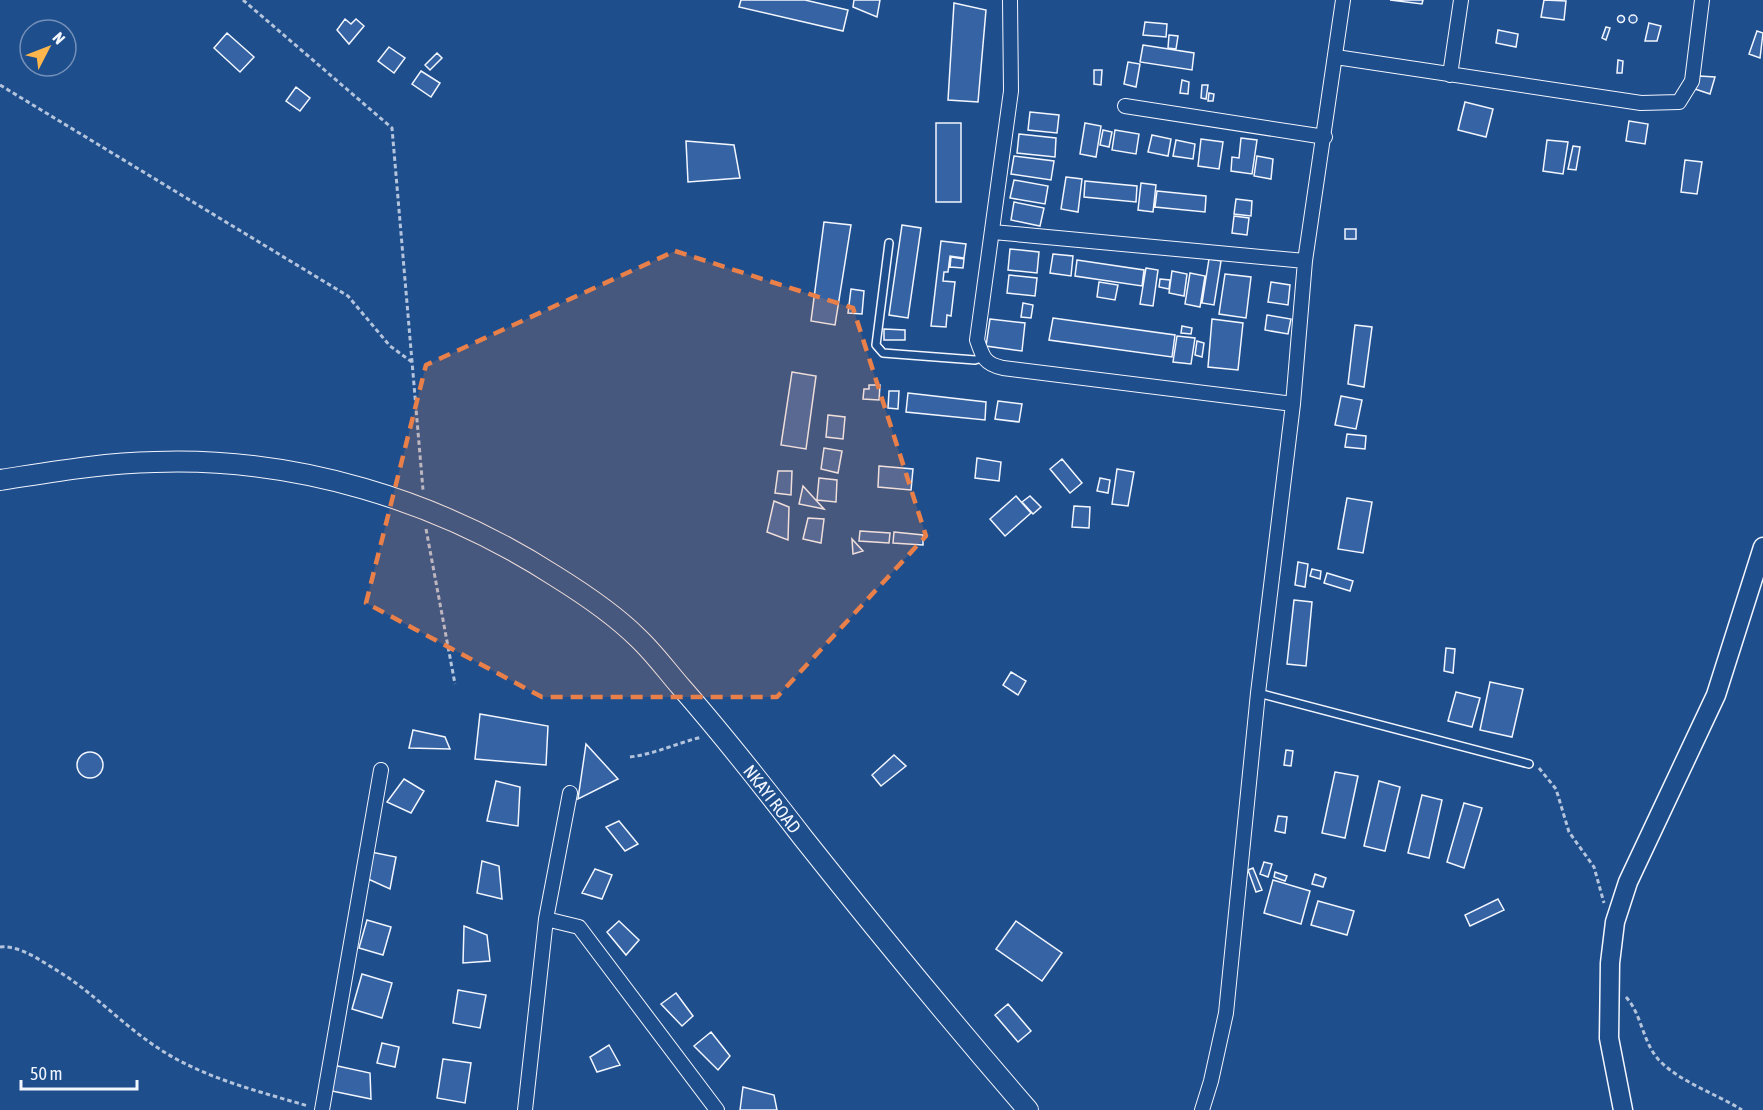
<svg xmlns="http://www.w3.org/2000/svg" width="1763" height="1110" font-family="'Asap Condensed',sans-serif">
<rect width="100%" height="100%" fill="#1f4e8c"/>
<path fill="#3563a3" stroke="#f2f6ff" stroke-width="1.5" d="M741 0H805L848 10 843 31 739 7Z
M854 0H880L877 17 853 7Z
M1390 0H1423L1422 4Z
M1544 0 1566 1 1564 20 1541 17Z
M954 3 986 10 978 102 948 100Z
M1629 19a4 4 0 1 1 8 0a4 4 0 1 1-8 0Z
M1617.5 19a3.5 3.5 0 1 1 7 0a3.5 3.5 0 1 1-7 0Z
M345 19 351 24 356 19 364 26 349 44 337 30Z
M1145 22 1167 24 1166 37 1143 35Z
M1649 23 1661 26 1657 41H1645Z
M1606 27 1610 28 1606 40 1602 38Z
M1498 30 1518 34 1516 47 1496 43Z
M1757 31 1763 33 1760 58 1749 54Z
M227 33 254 57 240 72 214 48Z
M1169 35 1178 36 1176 49 1168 48Z
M1143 45 1194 53 1192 70 1140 62Z
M389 47 405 58 394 73 378 61Z
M437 53 442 58 430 70 425 65Z
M1618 60 1623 61 1622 73H1617Z
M1128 62 1140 64 1136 87 1124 84Z
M1094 70H1102L1101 85 1094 84Z
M421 71 440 83 431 97 412 84Z
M1699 76 1715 77 1710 94 1695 89Z
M1182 80 1189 82 1188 94 1180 93Z
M1202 85H1208L1206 99 1201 98Z
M296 87 310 98 300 111 286 101Z
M1209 93 1214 94 1213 101H1208Z
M1465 102 1493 109 1486 137 1458 130Z
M1030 112 1059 115 1057 133 1028 130Z
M1629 121 1648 124 1645 144 1626 141Z
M936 123H961V202H936Z
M1085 123 1101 126 1096 157 1080 154Z
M1103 130 1112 132 1109 147 1100 145Z
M1115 130 1139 134 1136 154 1112 150Z
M1019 134 1056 138 1055 157 1017 153Z
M1152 135 1171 139 1168 156 1148 152Z
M1241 138 1257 140 1252 174 1231 171 1232 157 1239 158Z
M1201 139 1223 142 1219 169 1198 166Z
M1176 140 1195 144 1193 159 1173 156Z
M1547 140 1568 142 1563 174 1543 171Z
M686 141 734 145 740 178 688 182Z
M1573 146 1580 147 1576 170 1568 169Z
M1014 156 1054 161 1051 180 1011 174Z
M1257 156 1273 159 1271 179 1254 176Z
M1685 160 1702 162 1697 194 1681 192Z
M1066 177 1082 179 1078 212 1061 209Z
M1014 180 1048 186 1045 204 1010 198Z
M1085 181 1137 186 1136 202 1084 197Z
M1141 183 1156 185 1153 212 1138 210Z
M1157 191 1206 196 1205 212 1155 207Z
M1236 199 1252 201 1251 216 1234 214Z
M1014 202 1044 208 1040 226 1011 220Z
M1234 216 1249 218 1247 235 1232 233Z
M824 222 851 225 835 325 811 321Z
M902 225 921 228 908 318 889 315Z
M1345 229H1356V239H1345Z
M941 241 966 244 964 258 950 256 948 272H944L943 281 955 282 951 316 947 315 946 327 931 326Z
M1010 249 1039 252 1037 273 1008 270Z
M1053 254 1073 256 1071 276 1050 273Z
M951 257 964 259 963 268 950 267Z
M1209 259 1221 261 1214 305 1202 303Z
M1077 260 1144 270 1142 286 1075 276Z
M1146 268 1158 270 1153 306 1140 304Z
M1172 271 1187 274 1184 296 1169 293Z
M1190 273 1205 276 1200 307 1185 304Z
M1225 274 1251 277 1246 318 1219 314Z
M1009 275 1037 278 1035 296 1007 293Z
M1160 279 1170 280 1169 289 1159 287Z
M1099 282 1118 285 1115 300 1097 297Z
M1271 282 1290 285 1288 305 1268 302Z
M851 289 864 291 862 314 848 313Z
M1023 303 1033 305 1031 318 1021 317Z
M1267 315 1291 319 1288 334 1265 330Z
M1053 318 1175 335 1172 357 1049 340Z
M990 319 1025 323 1022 351 986 346Z
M1212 319 1243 323 1238 370 1208 367Z
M1355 325 1372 327 1364 387 1348 384Z
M1182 326 1192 328 1191 334 1181 333Z
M884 329 905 330V340H884Z
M1177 336 1195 338 1191 364 1173 362Z
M1197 341 1204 343 1202 357 1195 355Z
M792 372 816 376 806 449 781 445Z
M869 385H880L879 400 863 399 864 389H869Z
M889 391H899L898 409 888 408Z
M908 393 986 402 985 420 906 412Z
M1341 396 1362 400 1356 429 1335 425Z
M998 401 1022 404 1019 422 995 419Z
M828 415 845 417 843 439 826 437Z
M1347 434 1366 436 1365 449 1345 447Z
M824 448 842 451 838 473 821 469Z
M977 458 1001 462 999 481 975 478Z
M1062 459 1082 483 1070 493 1050 469Z
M879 466 913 469 911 490 878 487Z
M1117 469 1134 472 1128 506 1112 504Z
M778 471H792L791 495 775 493Z
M819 478 837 480 836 502 817 500Z
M1100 478 1110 480 1108 493 1097 491Z
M803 486 824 509 799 504Z
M1016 496 1031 513 1005 536 990 519Z
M1030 496 1041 507 1033 514 1022 502Z
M1347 498 1372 502 1363 553 1338 549Z
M774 501 789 507 788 540 767 532Z
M1074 506 1090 507 1089 528 1072 527Z
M808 518 824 519 821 543 803 539Z
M860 531 890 533 889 543 859 541Z
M894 532 923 535V545L893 543Z
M852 539 863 551 853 554Z
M1298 562 1308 564 1305 587 1295 585Z
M1312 569 1321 571 1320 579 1310 576Z
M1327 573 1353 581 1350 591 1324 583Z
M1294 600 1312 602 1306 666 1287 664Z
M1446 648 1455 649 1453 673 1444 671Z
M1011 672 1026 681 1018 695 1003 685Z
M1490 682 1523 689 1512 737 1480 730Z
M1456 692 1480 698 1472 727 1448 721Z
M480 714 548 726 546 765 475 759Z
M413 730 445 737 450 749 409 748Z
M586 744 618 779 578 799Z
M1286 750 1293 751 1291 766 1284 765Z
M77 765a13 13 0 1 1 26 0a13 13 0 1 1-26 0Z
M894 755 906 766 881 786 872 775Z
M1335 772 1358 776 1345 838 1322 833Z
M404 779 424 791 411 813 387 802Z
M496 781 520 787 518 826 487 821Z
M1379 781 1400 787 1385 851 1364 846Z
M1422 795 1442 800 1429 858 1408 853Z
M1464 803 1482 808 1464 868 1447 862Z
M1278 816 1287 817 1285 833 1275 831Z
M619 821 638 844 625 851 606 827Z
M371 852 396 857 390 889 366 878Z
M482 861 499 866 502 899 477 893Z
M1264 862 1272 864 1268 877 1260 874Z
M1253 868 1262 890 1256 892 1248 870Z
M595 869 612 875 602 899 582 893Z
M1275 872 1287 876 1285 881 1274 877Z
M1315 874 1326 878 1323 887 1312 884Z
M1273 880 1310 891 1301 924 1264 913Z
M1498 899 1504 910 1470 926 1465 915Z
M1318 901 1354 911 1347 935 1311 925Z
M367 920 391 927 383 955 359 948Z
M619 921 639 940 626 955 607 932Z
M1016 921 1062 953 1042 981 996 949Z
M464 926 487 935 490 961 463 963Z
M362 974 392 983 382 1018 352 1009Z
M458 990 486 995 480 1028 453 1023Z
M676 993 693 1016 682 1026 661 1004Z
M1008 1004 1031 1031 1018 1042 995 1015Z
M711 1032 730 1056 718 1070 694 1046Z
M382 1043 399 1047 395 1067 377 1063Z
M609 1045 620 1065 597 1072 590 1057Z
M443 1059 471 1063 465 1103 437 1098Z
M333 1065 370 1073 371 1099 327 1090Z
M743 1087 774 1095 777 1110H740Z"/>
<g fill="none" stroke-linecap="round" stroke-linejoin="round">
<g stroke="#f2f6ff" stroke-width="10">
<path id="service" d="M889 243 876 345 883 353 975 360 982 358
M1258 693 1529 764"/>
</g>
<g stroke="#f2f6ff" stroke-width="16">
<path id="minor" d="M1010 0 1011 91 977 340C983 358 985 364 1003 368L1293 404
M1336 57 1641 103 1679 102 1692 81 1702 0
M1450 75 1461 0
M1125 106 1325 137
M993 232 1305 261
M546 919 579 927 717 1110
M322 1110 381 770
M525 1110 546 919 570 793
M1202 1110 1211 1081 1226 1013 1258 693 1293 404 1305 261 1343 0"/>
</g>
<g stroke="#f2f6ff" stroke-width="21">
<path id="tertiary" d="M1623 1110 1609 1038 1610 963 1615 922 1628 882 1716 695 1763 547"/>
</g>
<g stroke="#f2f6ff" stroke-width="22">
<g id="secondary">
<path id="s1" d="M0 480C52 472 102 463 155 462 296 457 437 500 555 576 584 594 614 614 638 638 654 653 667 671 681 687 724 736 764 787 804 839 877 931 951 1021 1028 1110"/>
</g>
</g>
<path stroke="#b3c4dc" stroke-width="3" stroke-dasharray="4.5 3" stroke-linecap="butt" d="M243 0 392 128 423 490
M0 85 348 296 390 346 412 362
M426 529 455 684
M630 757C655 754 677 743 702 737
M1539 768 1556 789 1569 832 1594 867 1604 903
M0 947C20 945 41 961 58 971 92 992 119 1021 152 1044 199 1077 254 1090 308 1106
M1626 997C1642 1015 1642 1040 1658 1059 1679 1082 1715 1093 1742 1110"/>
<use href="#service" stroke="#1f4e8c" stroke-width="7"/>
<use href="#minor" stroke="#1f4e8c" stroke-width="14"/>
<use href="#tertiary" stroke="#1f4e8c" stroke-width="18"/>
<use href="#secondary" stroke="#1f4e8c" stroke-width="20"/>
</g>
<path fill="#ea8049" fill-opacity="0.2" stroke="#ea8049" stroke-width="4.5" stroke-dasharray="12 8" stroke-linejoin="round" d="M675 251 853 308 926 536 777 697H542L366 603 426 365Z"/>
<g text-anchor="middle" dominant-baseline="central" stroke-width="4.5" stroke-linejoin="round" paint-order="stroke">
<g font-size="18" fill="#f2f6ff" stroke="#1f4e8c">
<text stroke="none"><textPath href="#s1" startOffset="892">NKAYI ROAD</textPath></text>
</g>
</g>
<g transform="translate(48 48) rotate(48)"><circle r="28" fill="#1f4e8c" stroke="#7391ba" stroke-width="1.5"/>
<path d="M0-4.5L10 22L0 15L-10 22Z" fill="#ffb74d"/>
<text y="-9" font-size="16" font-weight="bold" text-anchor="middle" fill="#f2f6ff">N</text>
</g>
<path d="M21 1080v9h116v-9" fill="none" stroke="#f2f6ff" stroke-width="3"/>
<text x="30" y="1080" font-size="18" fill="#f2f6ff" stroke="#1f4e8c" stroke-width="4.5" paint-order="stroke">50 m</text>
</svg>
